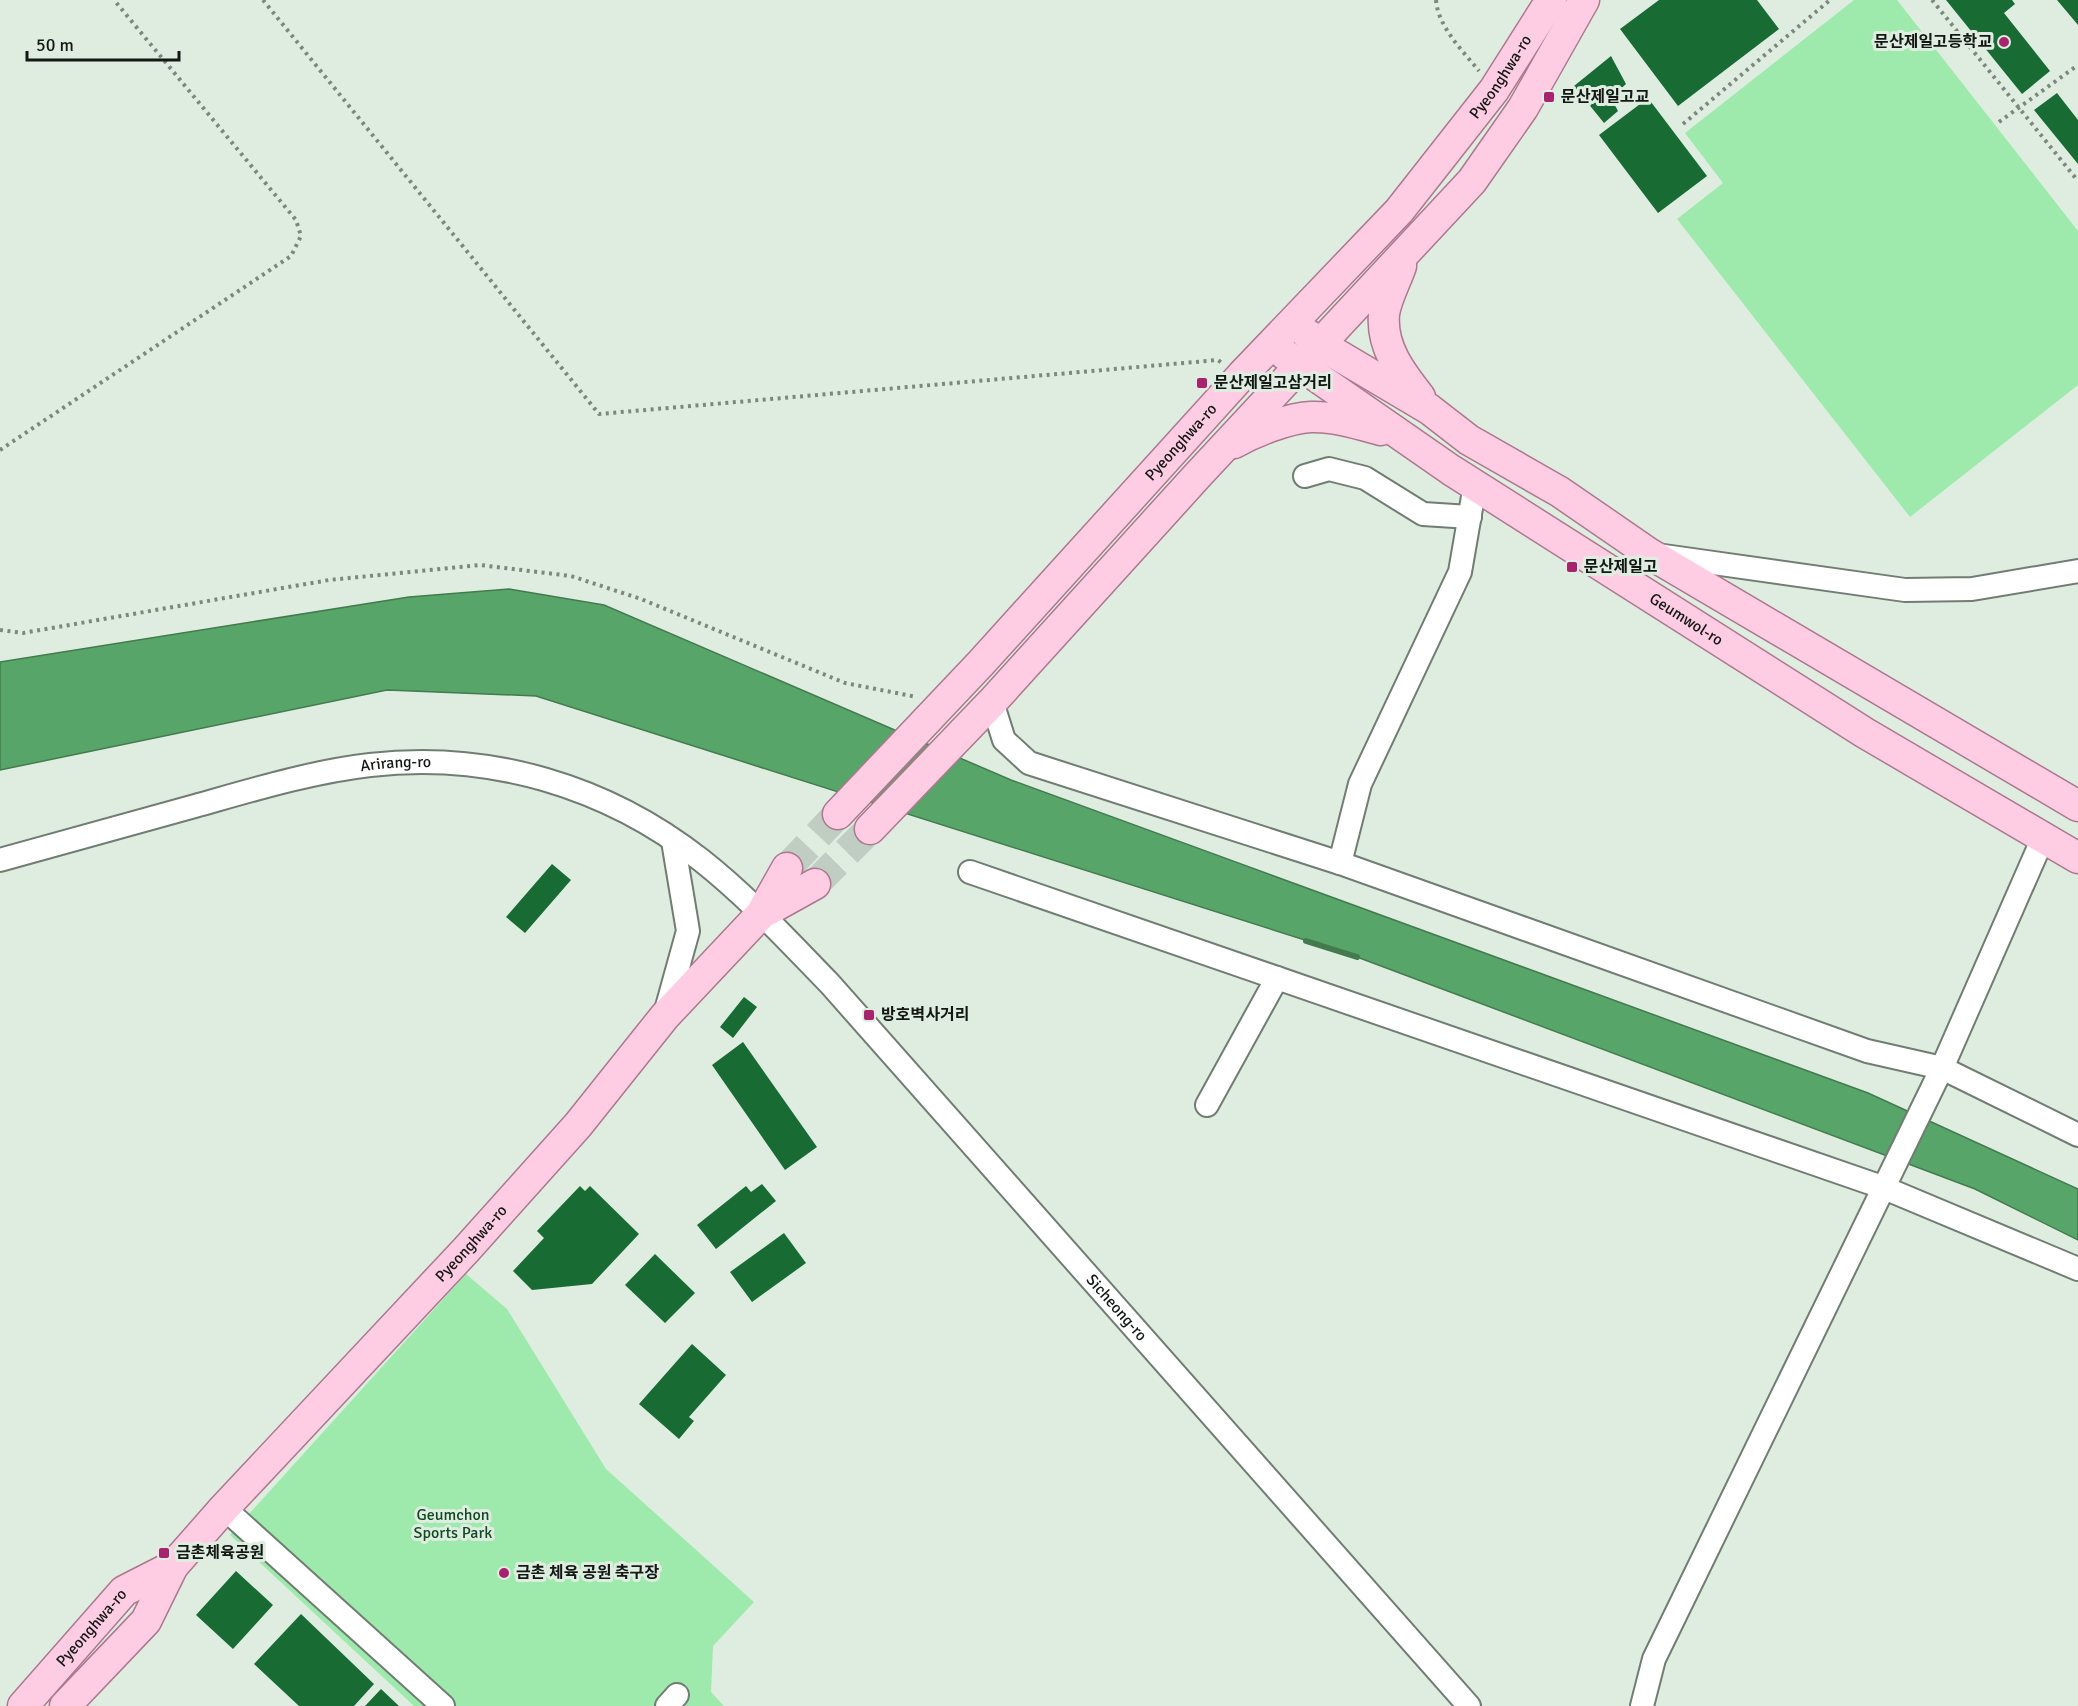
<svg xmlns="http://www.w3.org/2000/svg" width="2078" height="1706" font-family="Signika,'Noto Sans KR',sans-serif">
<rect width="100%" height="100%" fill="#dfede1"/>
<path fill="#9deaac" d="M1854 0H1897L2078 231V385L1910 517 1677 219 1723 183 1685 133Z
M466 1274 507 1309 606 1469 754 1602 713 1646 711 1692 724 1706H414L230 1535Z"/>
<path fill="#57a568" stroke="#437b4f" stroke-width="1.5" d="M509 589 604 605 1011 780 1868 1093 2078 1189V1240L1975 1189 1349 954 536 696 387 690 0 770V662L409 597Z"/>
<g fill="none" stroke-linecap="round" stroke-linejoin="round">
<path stroke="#437b4f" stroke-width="6" d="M1306 941 1357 957"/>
</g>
<path fill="#176b33" d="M1659 0H1757L1779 29 1678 106 1620 29Z
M1946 0H2012L2015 4 2004 13 2050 71 2022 94Z
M2057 0H2078V25Z
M1611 56 1626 84 1611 98 1618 111 1604 123 1574 86Z
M2057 93 2078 120V164L2034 110Z
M1648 98 1707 176 1658 213 1599 135Z
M552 864 571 880 525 933 506 917Z
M744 997 757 1007 733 1038 720 1027Z
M743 1042 817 1147 785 1170 712 1065Z
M762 1184 776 1201 716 1249 697 1225 746 1186 751 1192Z
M580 1186 585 1191 590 1186 639 1234 592 1284 532 1290 513 1271 544 1238 537 1231Z
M784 1233 806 1263 752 1302 730 1272Z
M655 1254 695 1293 665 1323 625 1285Z
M692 1344 726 1375 689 1417 694 1421 679 1439 639 1404Z
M236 1571 273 1605 233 1649 196 1615Z
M301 1614 374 1684 354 1706H299L254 1664Z
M381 1689 399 1706H365Z"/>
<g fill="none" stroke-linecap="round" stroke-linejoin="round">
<path stroke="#c0cdc2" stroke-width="30" stroke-dasharray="30 15" stroke-linecap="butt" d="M787 868 838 814
M815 884 870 829"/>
<g stroke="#707d72" stroke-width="26">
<g id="minor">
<path d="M1305 476 1329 469 1365 478 1423 514 1470 517"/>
<path d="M1657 555 1905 590 1972 589 2078 571"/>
<path d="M992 702 1004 740 1029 763 1340 863 1867 1051 1942 1068 2078 1135"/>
<path id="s1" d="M0 860C65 842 130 824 195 806 252 790 310 772 370 765 489 751 607 786 701 860 748 897 789 942 830 984L1469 1706"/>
<path d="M1340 863 1360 784 1460 572 1475 485"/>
<path d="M970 872 1882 1187 2078 1269"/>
<path d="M665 1014 688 931 673 841"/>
<path d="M1207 1105 1277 978"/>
<path d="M224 1508 443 1706"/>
<path d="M667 1706 677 1695"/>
<path d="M1642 1706 1654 1659 1942 1068 2043 838"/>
</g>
</g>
<g stroke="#ac788e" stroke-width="33">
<g id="major">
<path d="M1401 266C1396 281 1386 299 1384 314 1381 347 1401 373 1420 397"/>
<path d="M1307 334 1321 345 1429 409 1469 440 1560 492 1650 554 2078 806"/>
<path id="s2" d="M1284 354 1451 470 1865 733 2078 858"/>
<path d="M1234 443C1254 432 1288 418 1311 417 1334 416 1359 424 1381 430"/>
<path id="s3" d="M838 814 981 663 1242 375 1399 211 1494 90 1551 0"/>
<path d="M870 829 992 702 1197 476 1472 181 1523 108 1584 0"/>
<path d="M761 914 815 884"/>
<path id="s4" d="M23 1706 124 1591 173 1566"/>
<path id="s5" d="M65 1706 146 1621 173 1566 224 1508 466 1250 578 1125 665 1016 761 914 787 868"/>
</g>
</g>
<path stroke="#7d877e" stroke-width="4" stroke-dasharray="3 4.5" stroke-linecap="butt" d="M263 0 599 414 1218 360 1222 363
M1436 0C1438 27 1463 51 1479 71
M1932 0 2078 181
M1999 122 2078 65
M1683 124 1830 0
M0 450 291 256 301 236 296 220 114 0
M0 630 23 633 329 580 480 565 571 576 641 599 845 683 917 697"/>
<use href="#minor" stroke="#fff" stroke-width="22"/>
<use href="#major" stroke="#fecde3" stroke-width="30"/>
</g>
<g fill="#a8236e" stroke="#dfede1" stroke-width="2">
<circle cx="2004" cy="42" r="6"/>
<rect x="1543" y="91" width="12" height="12" rx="3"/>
<rect x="1196" y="377" width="12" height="12" rx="3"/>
<rect x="1566" y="561" width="12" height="12" rx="3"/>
<rect x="863" y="1009" width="12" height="12" rx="3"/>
<rect x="158" y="1547" width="12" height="12" rx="3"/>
<circle cx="504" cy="1573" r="6"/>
</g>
<g text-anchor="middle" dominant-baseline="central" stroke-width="6" stroke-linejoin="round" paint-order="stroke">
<g font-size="16" font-weight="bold" fill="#131814" stroke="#dfede1" text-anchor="start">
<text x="1992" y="42" text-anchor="end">문산제일고등학교</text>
<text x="1561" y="97">문산제일고교</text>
<text x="1214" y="383">문산제일고삼거리</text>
<text x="1584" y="567">문산제일고</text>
<text x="881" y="1015">방호벽사거리</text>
<text x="176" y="1553">금촌체육공원</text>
<text x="516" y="1573">금촌 체육 공원 축구장</text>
</g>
<g font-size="16" fill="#131814" stroke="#dfede1">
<text stroke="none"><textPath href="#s3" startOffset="992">Pyeonghwa-ro</textPath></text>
<text stroke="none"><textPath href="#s3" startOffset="506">Pyeonghwa-ro</textPath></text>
<text stroke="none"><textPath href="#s2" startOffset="482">Geumwol-ro</textPath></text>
<text stroke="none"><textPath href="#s1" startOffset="408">Arirang-ro</textPath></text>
<text stroke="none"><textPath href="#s5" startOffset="618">Pyeonghwa-ro</textPath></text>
<text stroke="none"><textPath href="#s1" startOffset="1347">Sicheong-ro</textPath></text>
<text stroke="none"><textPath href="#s4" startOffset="104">Pyeonghwa-ro</textPath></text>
</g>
<g font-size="16" fill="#0f4a22" stroke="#dfede1">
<text x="453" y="1515">Geumchon<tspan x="453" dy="18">Sports Park</tspan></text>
</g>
</g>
<path d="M27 51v9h152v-9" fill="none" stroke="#131814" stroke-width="3"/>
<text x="36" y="51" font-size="18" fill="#131814" stroke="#dfede1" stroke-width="4.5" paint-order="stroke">50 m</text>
</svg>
